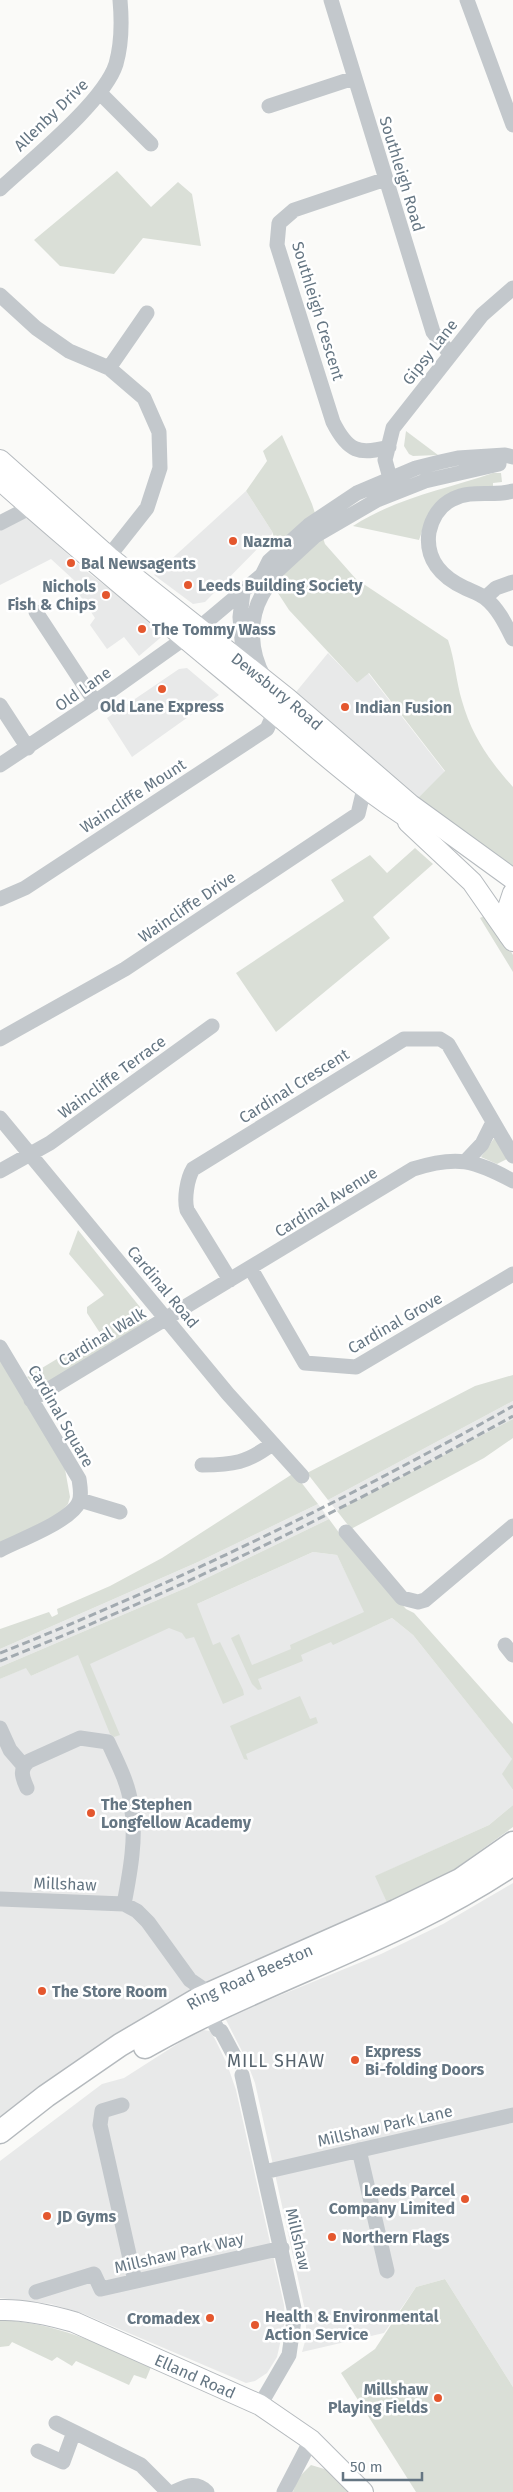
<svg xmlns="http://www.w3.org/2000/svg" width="513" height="2492" font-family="'Fira Sans',sans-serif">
<rect width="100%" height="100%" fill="#fafaf8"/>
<path fill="#e8e9e9" d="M246 491 273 533 205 602 193 604 154 575Z
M27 517 85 570 166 633 139 656 124 637 107 649 90 625 95 618 73 585 76 582 51 559 0 585V530Z
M328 653 357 683 368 673 445 772 418 798 296 692Z
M187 668 219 695 132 757 107 718 179 669Z
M513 1401V1419L429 1465 337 1511 328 1500Z
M318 1504 329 1519 188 1587 0 1667V1649L198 1562Z
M313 1552 337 1555 372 1627 392 1618 413 1635 513 1760 503 1774 513 1790V1805L489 1825 376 1876 388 1905 0 2121V1679L27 1667 31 1676 138 1627 197 1604Z
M513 1883V2387L445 2279 416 2287 384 2333 302 2352 306 2338V2315L255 2083 245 2057 225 2018 381 1954 443 1924Z
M203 2030 210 2031 216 2041 227 2064 236 2090 284 2305 285 2321 277 2357 267 2373 255 2381 246 2383 84 2314 51 2304 0 2298V2161L102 2084 124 2078 196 2032Z"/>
<path fill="#dadfd7" d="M117 171 151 207 178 182 192 194 201 246 143 238 114 274 60 266 34 240Z
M406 431 438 455 413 456 409 454 404 446Z
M282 435 312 504 325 544 356 579 448 640C455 660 456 681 462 701 472 736 489 760 513 787V869L418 798 445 771 369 673 357 683 289 610 276 590 273 533 246 491 267 461 263 451Z
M493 473H501L502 482 493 483V487L428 514 419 540 353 526C398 497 444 490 493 473Z
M415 848 433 864 373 917 390 938 276 1032 236 973 344 901 331 880 370 855 387 873Z
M488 914 513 955V972L480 918Z
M495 1137 507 1159 497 1164 481 1157Z
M78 1230 148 1317 147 1322 43 1385H35L27 1377 100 1333 87 1313V1307L104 1295 69 1254Z
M0 1359 65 1469 70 1497 68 1504 58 1515 0 1543Z
M513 1375V1401L328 1500 307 1473 475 1386Z
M513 1419V1438L484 1458 351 1529 337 1511Z
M294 1473 318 1504 198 1562 0 1649V1629L49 1612 52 1617 58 1614 57 1609 110 1586 162 1558Z
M329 1519 340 1534 406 1609 414 1613 513 1724V1790L502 1774 512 1759 413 1635 392 1618 333 1645 331 1642 301 1655 303 1661 258 1679 262 1689 258 1690 252 1684 231 1638 239 1634 252 1665 291 1649 290 1645 364 1612 337 1555 313 1552 197 1604 213 1645 220 1642 243 1690 244 1695 223 1704 194 1637 186 1639 182 1633 169 1628 90 1664 120 1735 114 1737 110 1734 78 1655 31 1676 26 1668 0 1679V1667L188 1587Z
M300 1696 310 1719 316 1717 318 1723 246 1754 248 1760 244 1759 230 1726Z
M513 1805V1827L442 1878 388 1905 375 1876 489 1825Z
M445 2279 513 2387V2492H416L341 2373 375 2349 416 2287Z
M0 2320C54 2322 103 2345 151 2367L146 2379 134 2375 129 2385 76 2361 72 2366 57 2357 52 2361 12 2342 9 2346 0 2347Z
M311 2465 331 2471 350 2492H293L298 2478Z"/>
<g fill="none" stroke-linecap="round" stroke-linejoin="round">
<g stroke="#b5babe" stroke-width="22">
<g id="major">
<path id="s1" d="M0 460 109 557 287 698 411 805 513 879"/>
<path d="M0 480C86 557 174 629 263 703 314 745 364 792 421 826"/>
<path d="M408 822 472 882 513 941"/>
<path d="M509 935 507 911 513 893"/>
<path id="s2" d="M0 2310C25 2309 50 2315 74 2322L260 2405 311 2440 363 2492"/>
</g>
</g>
<g stroke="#b4b9bd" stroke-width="25">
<g id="highway">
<path d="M145 2047C264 1979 399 1941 513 1864"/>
<path id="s3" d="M0 2132 46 2096 120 2045 200 1998 396 1911 460 1880 513 1843"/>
</g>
</g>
<path stroke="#c3c8cc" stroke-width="15" d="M331 0 433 332 450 354
M467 0 513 125
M100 93 151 144
M269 106 354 78
M386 179 294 210 279 223 277 245 333 422C348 452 359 455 389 447
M0 189C31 160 104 102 116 64 122 43 122 22 120 0
M0 295 36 328 69 351 109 368 144 398 159 432 160 468 147 508 102 565
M109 368 147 313
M397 483 390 478 385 460 393 428 482 315 513 288
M513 491C494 497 472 489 453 499 440 505 432 518 429 532 425 559 441 577 465 588 471 591 480 594 485 598 498 608 506 625 513 639
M0 523 31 507
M262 575 276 572 315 536 377 500 425 481 499 464
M243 592 240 617 244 663
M485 598 496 588 513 582
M36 612 95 702
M264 677C250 653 248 620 262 595 267 586 273 581 276 572
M0 705 28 748
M0 765 95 702 199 628 262 575 269 561 309 525 357 493 416 468 440 462 458 458 505 455 513 457
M0 899 25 888 267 729 271 720V710
M0 1039 125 969 358 814 363 793 358 780
M0 1118 228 1394 302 1476
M466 1161 482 1144 493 1122
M0 1171 50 1143 212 1026
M251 1269 305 1363 356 1367 513 1274
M230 1280 187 1210C184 1199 187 1179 193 1169L404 1039H440L448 1044 513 1156
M0 1347 79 1479C80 1486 82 1495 79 1502 71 1521 19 1540 0 1550
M31 1400 413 1169C457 1155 474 1160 513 1181
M202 1465C233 1465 247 1463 272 1444
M80 1500 120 1512
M346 1532 402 1598 418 1602 425 1600 513 1526
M505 1645 513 1655
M0 1728 10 1750 23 1765
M27 1788C22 1777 19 1769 29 1761L80 1738 108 1742C117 1762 128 1782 131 1804 137 1836 130 1873 124 1904
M0 1899 124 1904 137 1911 148 1922 190 1980 209 1993
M209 2014 218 2030 221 2031 237 2061
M242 2075 295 2313 289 2355 260 2405
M122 2105 102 2111 100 2125 135 2281
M359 2150 387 2271
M264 2172 513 2115
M36 2292 94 2274 101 2289 282 2248
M56 2423 141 2465 168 2492
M38 2451 63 2462 74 2432
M174 2492C187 2486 196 2481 207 2492
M284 2492 311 2440"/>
<use href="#major" stroke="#fff" stroke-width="20"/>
<use href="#highway" stroke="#fff" stroke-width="22"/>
<path stroke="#a2aab0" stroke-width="3" stroke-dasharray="8 4" stroke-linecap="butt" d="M0 1653C176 1583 348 1499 513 1406
M0 1661C176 1592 348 1508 513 1416"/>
</g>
<g fill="#e4572e" stroke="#fff" stroke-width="2">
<circle cx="233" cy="541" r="5"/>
<circle cx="71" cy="563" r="5"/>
<circle cx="188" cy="585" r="5"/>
<circle cx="106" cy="595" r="5"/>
<circle cx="142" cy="629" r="5"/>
<circle cx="162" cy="689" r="5"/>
<circle cx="345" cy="707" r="5"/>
<circle cx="91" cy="1813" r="5"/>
<circle cx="42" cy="1991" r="5"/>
<circle cx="355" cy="2060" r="5"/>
<circle cx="465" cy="2199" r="5"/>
<circle cx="47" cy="2216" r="5"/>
<circle cx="332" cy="2237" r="5"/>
<circle cx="210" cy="2318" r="5"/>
<circle cx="255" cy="2325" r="5"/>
<circle cx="438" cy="2398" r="5"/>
</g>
<g text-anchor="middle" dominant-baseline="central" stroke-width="5" stroke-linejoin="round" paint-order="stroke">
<g font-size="16" fill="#657683" stroke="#fff">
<text transform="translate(51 115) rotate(-44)">Allenby Drive</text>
<text transform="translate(402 174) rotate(73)">Southleigh Road</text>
<text transform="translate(318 311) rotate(73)">Southleigh Crescent</text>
<text transform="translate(430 352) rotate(-52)">Gipsy Lane</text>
<text transform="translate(83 689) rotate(-35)">Old Lane</text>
<text stroke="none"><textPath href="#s1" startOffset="361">Dewsbury Road</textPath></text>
<text transform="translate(133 796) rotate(-33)">Waincliffe Mount</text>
<text transform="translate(187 907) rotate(-34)">Waincliffe Drive</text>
<text transform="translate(112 1077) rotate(-36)">Waincliffe Terrace</text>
<text transform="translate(294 1086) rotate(-32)">Cardinal Crescent</text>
<text transform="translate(326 1202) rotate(-32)">Cardinal Avenue</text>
<text transform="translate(163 1287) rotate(50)">Cardinal Road</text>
<text transform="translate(395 1323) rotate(-30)">Cardinal Grove</text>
<text transform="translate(102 1337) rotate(-31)">Cardinal Walk</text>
<text transform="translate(61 1416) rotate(60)">Cardinal Square</text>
<text transform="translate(65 1884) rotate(2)">Millshaw</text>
<text stroke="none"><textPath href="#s3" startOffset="295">Ring Road Beeston</textPath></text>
<text transform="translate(385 2126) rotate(-13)">Millshaw Park Lane</text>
<text transform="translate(298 2239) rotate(77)">Millshaw</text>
<text transform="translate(179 2253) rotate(-13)">Millshaw Park Way</text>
<text stroke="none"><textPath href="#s2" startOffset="208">Elland Road</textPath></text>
</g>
<g font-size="16" font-weight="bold" fill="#657683" stroke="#fff" text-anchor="start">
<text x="243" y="541">Nazma</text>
<text x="81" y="563">Bal Newsagents</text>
<text x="198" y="585">Leeds Building Society</text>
<text x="96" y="586" text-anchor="end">Nichols<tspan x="96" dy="18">Fish &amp; Chips</tspan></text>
<text x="152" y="629">The Tommy Wass</text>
<text x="162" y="706" text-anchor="middle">Old Lane Express</text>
<text x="355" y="707">Indian Fusion</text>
<text x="101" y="1804">The Stephen<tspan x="101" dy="18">Longfellow Academy</tspan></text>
<text x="52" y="1991">The Store Room</text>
<text x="365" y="2051">Express<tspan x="365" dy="18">Bi-folding Doors</tspan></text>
<text x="455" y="2190" text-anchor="end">Leeds Parcel<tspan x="455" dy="18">Company Limited</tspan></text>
<text x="57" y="2216">JD Gyms</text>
<text x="342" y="2237">Northern Flags</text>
<text x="265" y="2316">Health &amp; Environmental<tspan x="265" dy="18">Action Service</tspan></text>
<text x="200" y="2318" text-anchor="end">Cromadex</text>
<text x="428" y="2389" text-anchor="end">Millshaw<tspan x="428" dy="18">Playing Fields</tspan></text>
</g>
<g font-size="18" letter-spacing="1" fill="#57646e" stroke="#fff">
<text x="276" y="2061">MILL SHAW</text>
</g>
</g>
<path d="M343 2472v8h79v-8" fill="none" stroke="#657683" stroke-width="2.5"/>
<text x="350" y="2472" font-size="15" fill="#657683" stroke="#ffffff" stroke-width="4" paint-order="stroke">50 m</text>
</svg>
